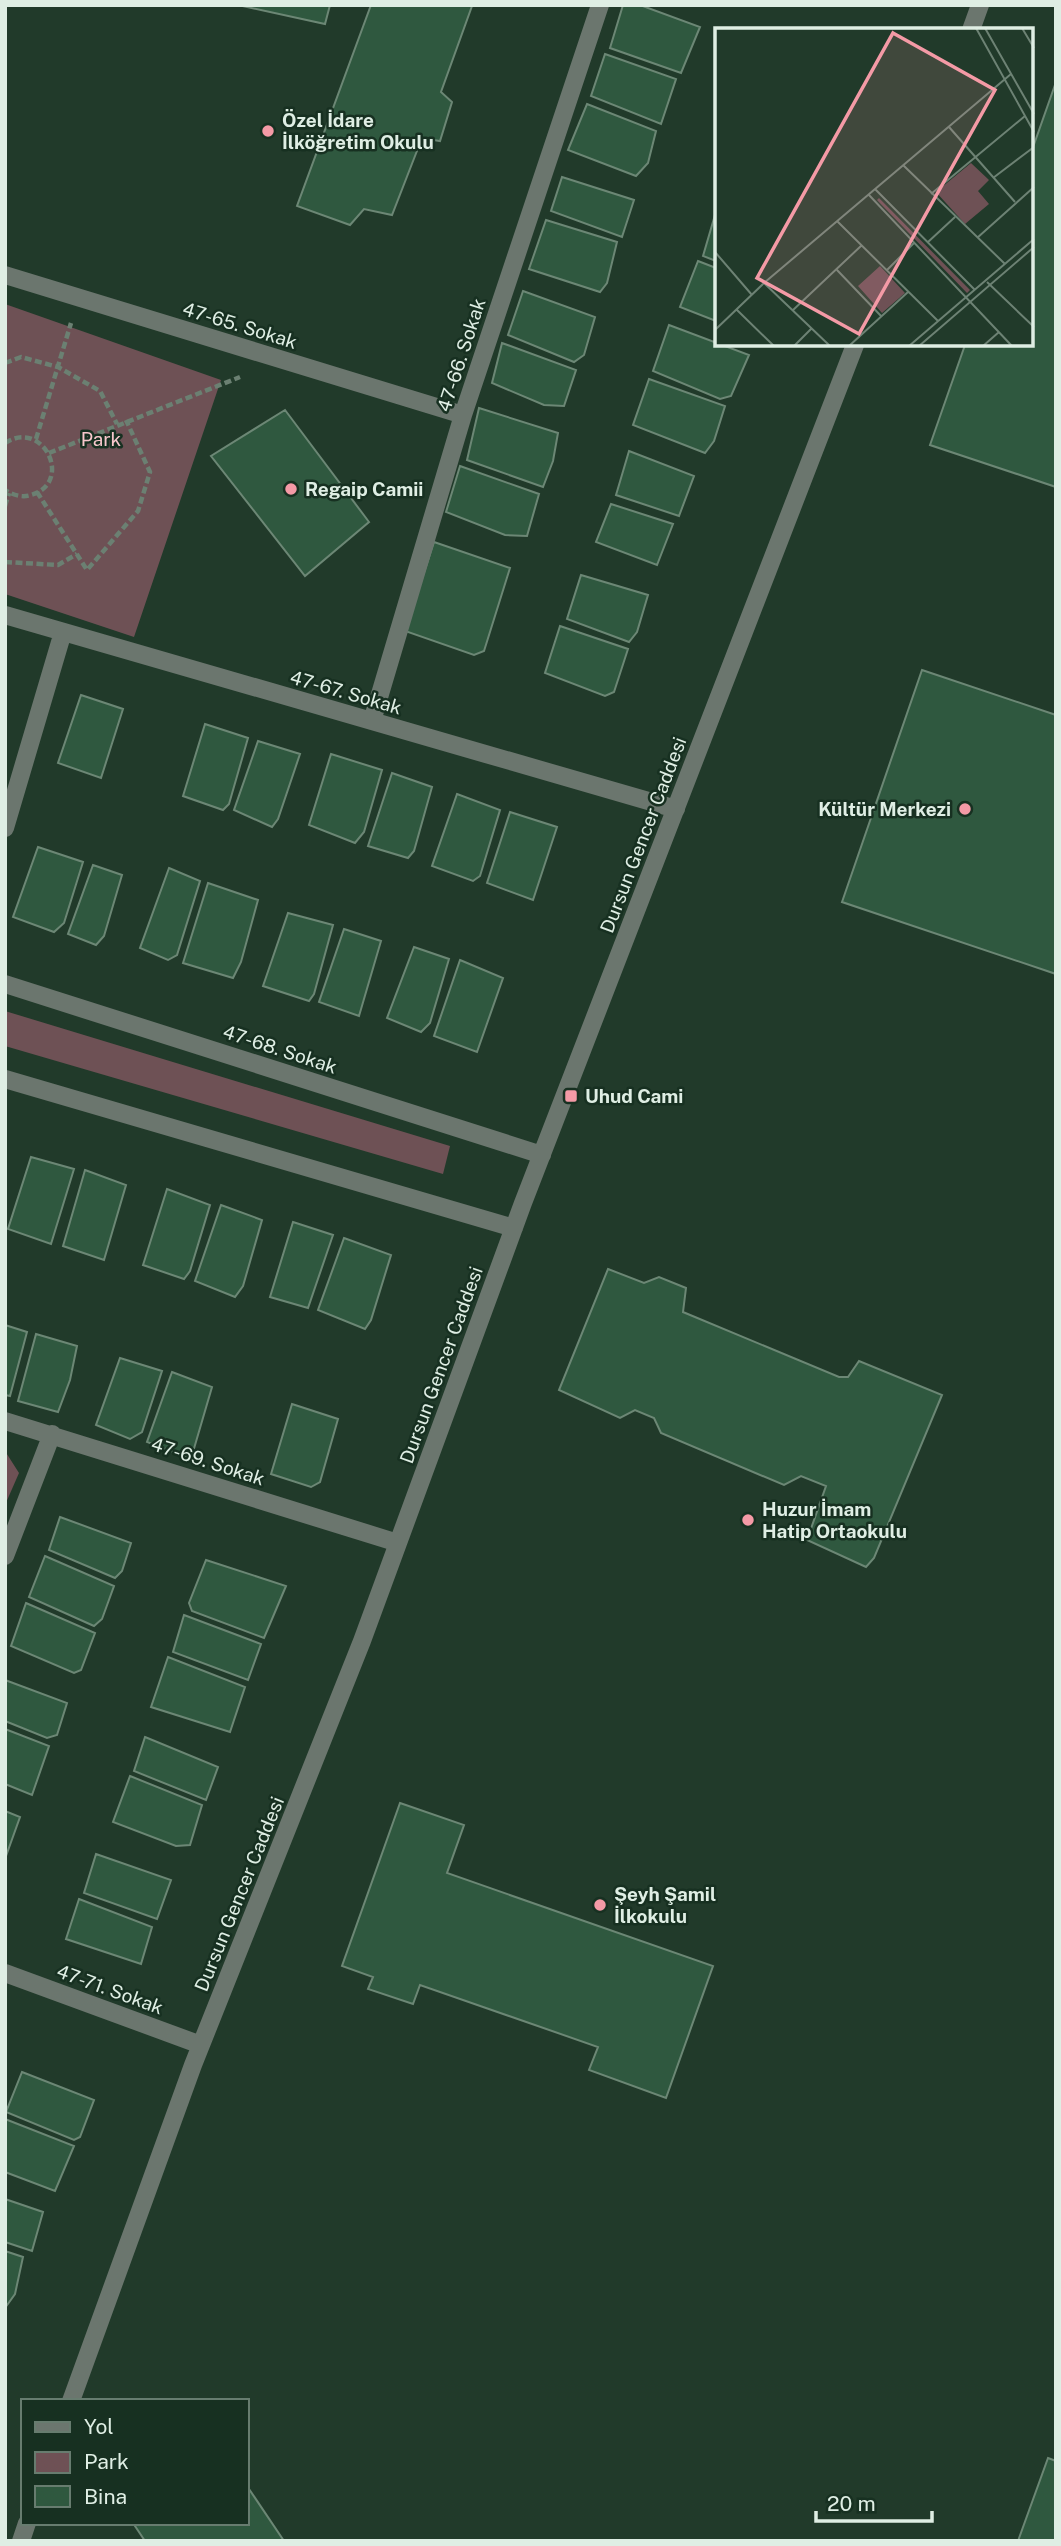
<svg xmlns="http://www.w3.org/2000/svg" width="1061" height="2546" font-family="'Public Sans',sans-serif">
<rect width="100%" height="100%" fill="#213a2a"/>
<path fill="#6e5155" d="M5 304 221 380 134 637 5 594Z
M5 1011 450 1146 443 1174 5 1046Z
M5 1451 19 1473 5 1505Z"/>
<path fill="#2f583f" stroke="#6c8775" stroke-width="2" d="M238 5H330L325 24Z
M371 5 472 6 441 92 452 102 440 141 422 138 392 215 364 209 350 225 297 206Z
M623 5H640L700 27 681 73 610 48Z
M605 54 676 79 661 124 591 96Z
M1056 82V487L930 445 965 345H1031V153Z
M587 104 656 131 648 163 636 176 568 150Z
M562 177 634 200 622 237 551 211Z
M715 215 716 216V261L703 256Z
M546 220 617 242 607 283 600 292 529 269Z
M698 261 716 268V321L680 307Z
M523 291 595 317 584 355 574 362 508 335Z
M669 325 749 355 731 396 720 399 653 371Z
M502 343 576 370 564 406 544 405 492 383Z
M649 379 725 406 714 441 705 453 633 425Z
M479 408 558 433 553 461 543 487 467 460Z
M285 410 369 522 305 576 211 456Z
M629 451 694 476 679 516 616 495Z
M460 466 539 494 527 536 505 535 446 512Z
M611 504 673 524 657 565 596 542Z
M434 542 510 568 484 651 474 655 405 631Z
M581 575 648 595 637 632 629 642 567 619Z
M560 626 628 649 614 692 605 696 545 673Z
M922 670 1056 715V974L842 902Z
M81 695 123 709 101 778 58 763Z
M205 724 248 738 229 804 223 810 183 796Z
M258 741 300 754 278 819 272 827 234 810Z
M331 754 382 770 364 832 355 843 309 825Z
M392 773 432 787 414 851 408 858 368 846Z
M457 794 500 810 480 876 473 881 432 866Z
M510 812 557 827 533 900 487 883Z
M38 847 83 862 64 923 54 932 13 917Z
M93 865 122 875 104 936 96 945 68 934Z
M169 868 200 881 177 955 168 960 140 948Z
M208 883 258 900 241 962 233 978 183 963Z
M288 913 333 925 314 994 309 1001 263 986Z
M344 929 381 941 359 1016 319 1002Z
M414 947 449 959 430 1023 421 1032 387 1018Z
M460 960 503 978 477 1052 434 1036Z
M31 1157 74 1169 51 1244 8 1229Z
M85 1170 126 1185 104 1260 63 1246Z
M167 1189 210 1205 190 1271 184 1279 143 1265Z
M221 1205 262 1220 243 1286 235 1297 195 1281Z
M293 1222 333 1235 308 1308 270 1297Z
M344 1238 391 1255 371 1320 365 1329 318 1310Z
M608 1269 644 1283 659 1277 686 1288 683 1312 839 1377H848L859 1361 942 1395 874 1558 866 1567 807 1540 826 1486 801 1476 784 1485 661 1433 654 1418 635 1410 620 1418 559 1390Z
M5 1325 27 1332 10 1396 5 1395Z
M36 1334 77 1346 70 1380 58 1412 18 1401Z
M120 1358 162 1371 142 1432 130 1439 96 1425Z
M172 1372 212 1387 193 1452 187 1457 147 1442Z
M292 1404 338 1419 320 1482 311 1487 271 1474Z
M60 1517 131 1543 122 1571 115 1578 49 1550Z
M45 1556 114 1586 102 1619 94 1626 29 1597Z
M206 1560 286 1586 264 1638 192 1611 189 1603Z
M26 1603 95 1633 81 1670 74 1673 11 1646Z
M184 1615 261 1644 248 1680 173 1652Z
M168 1657 245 1687 230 1732 151 1707Z
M5 1680 67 1703 57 1735 47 1738 5 1721Z
M5 1729 49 1746 32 1795 5 1784Z
M145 1737 218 1767 206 1800 134 1771Z
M130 1776 202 1805 190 1845 176 1846 113 1822Z
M400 1803 464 1825 447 1873 713 1966 666 2098 589 2070 598 2047 420 1985 413 2004 368 1989 373 1977 342 1966Z
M5 1811 20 1817 6 1856H5Z
M96 1854 171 1880 157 1919 84 1893Z
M79 1899 152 1927 141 1964 66 1939Z
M22 2072 94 2100 80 2137 74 2140 6 2112Z
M5 2119 74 2146 55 2191 5 2172Z
M5 2199 43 2212 32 2251 5 2242Z
M5 2251 23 2257 15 2294 5 2308Z
M1048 2458 1056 2461V2541H1018Z
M247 2486 284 2541H145L133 2523H247Z"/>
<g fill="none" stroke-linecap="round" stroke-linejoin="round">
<path stroke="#6b8072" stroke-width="4.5" stroke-dasharray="7 3.5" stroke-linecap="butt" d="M5 363 21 357 58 367 100 391 117 424
M36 439 71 323
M5 443C44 418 74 483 31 495 22 498 13 495 5 490
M49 453 240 377
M37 492 87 570 138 511 150 472 126 420
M5 506 9 493
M5 562 58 565 77 554"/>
<path stroke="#6b766e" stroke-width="18" d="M971 30 980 5
M5 275 463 415
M5 615 676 809
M372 721 463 415 600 5
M5 828 63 632
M5 984 542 1155
M5 1079 514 1228
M5 1421 398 1543
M5 1556 52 1434
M5 1973 201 2045
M71 2401 193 2065 362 1641 523 1203 855 345
M21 2541 27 2523"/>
</g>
<g fill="#f49aa6" stroke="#173021" stroke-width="2.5">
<circle cx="268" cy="131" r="7"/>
<circle cx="291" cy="489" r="7"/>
<circle cx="965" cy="809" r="7"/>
<rect x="564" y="1089" width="14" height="14" rx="3.5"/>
<circle cx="748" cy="1520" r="7"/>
<circle cx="600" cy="1905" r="7"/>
</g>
<g text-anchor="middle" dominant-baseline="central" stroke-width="5" stroke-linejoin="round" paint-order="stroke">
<g font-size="19" font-weight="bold" fill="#dfeee4" stroke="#173021" text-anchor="start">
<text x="282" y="120">Özel İdare<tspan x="282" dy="22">İlköğretim Okulu</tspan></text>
<text x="305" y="489">Regaip Camii</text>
<text x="951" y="809" text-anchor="end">Kültür Merkezi</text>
<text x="585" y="1096">Uhud Cami</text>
<text x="762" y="1509">Huzur İmam<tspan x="762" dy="22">Hatip Ortaokulu</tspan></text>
<text x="614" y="1894">Şeyh Şamil<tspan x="614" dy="22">İlkokulu</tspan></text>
</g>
<g font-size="19" fill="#dfeee4" stroke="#173021">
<text transform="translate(240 325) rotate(17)">47-65. Sokak</text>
<text transform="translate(461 355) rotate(-72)">47-66. Sokak</text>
<text transform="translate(346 692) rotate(16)">47-67. Sokak</text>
<text transform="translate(643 835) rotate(-69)">Dursun Gencer Caddesi</text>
<text transform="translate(280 1049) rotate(18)">47-68. Sokak</text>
<text transform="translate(441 1365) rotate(-70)">Dursun Gencer Caddesi</text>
<text transform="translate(208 1461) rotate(18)">47-69. Sokak</text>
<text transform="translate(239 1894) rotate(-68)">Dursun Gencer Caddesi</text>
<text transform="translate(110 1989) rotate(20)">47-71. Sokak</text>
</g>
<g font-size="19" fill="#f8c7cc" stroke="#173021">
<text x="101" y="439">Park</text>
</g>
</g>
<g transform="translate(715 28)">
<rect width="318" height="318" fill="#213a2a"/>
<path d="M256 135 274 152 263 163 274 176 250 196 221 164ZM164 170 255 262 252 265 162 172ZM165 238 190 265 167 285 143 258Z" fill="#6e5155"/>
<path fill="none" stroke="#6d8274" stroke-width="2" d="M261 0 319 104M270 0 319 86M307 0 319 20M234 99 300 174M188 137 290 236M278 150 319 119M160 161 260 262M216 166 310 88M154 167 297 318M122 193 223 293M262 210 319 159M213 214 240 189M0 224 37 267M122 242 167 289M172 242 199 215M272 254 319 299M49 255 115 318M22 282 59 318M77 283 147 217M0 302 49 255 296 46M79 318 96 301M134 318 193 264M194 318 319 211M204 318 319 219M268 318 284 304"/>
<path fill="#f49aa6" fill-opacity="0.15" stroke="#f49aa6" stroke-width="3.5" d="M178 5 280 62 144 306 42 250Z"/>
<rect width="318" height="318" fill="none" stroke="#dfeee4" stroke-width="3.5"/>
</g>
<rect width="1061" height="2546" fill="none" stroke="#dfeee4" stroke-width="14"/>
<rect x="21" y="2399" width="228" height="126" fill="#173021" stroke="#677c6f" stroke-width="2"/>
<rect x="35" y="2422" width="35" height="10" fill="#6b766e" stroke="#677c6f" stroke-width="2"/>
<text x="84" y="2434" font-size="21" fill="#dfeee4">Yol</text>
<rect x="35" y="2452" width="35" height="21" fill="#6e5155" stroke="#677c6f" stroke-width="2"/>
<text x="84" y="2469" font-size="21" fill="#dfeee4">Park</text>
<rect x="35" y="2486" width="35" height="21" fill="#2f583f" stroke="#677c6f" stroke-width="2"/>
<text x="84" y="2504" font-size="21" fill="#dfeee4">Bina</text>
<path d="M816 2511v10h116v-10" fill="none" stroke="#dfeee4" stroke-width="3.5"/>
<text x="827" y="2511" font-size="21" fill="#dfeee4" stroke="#173021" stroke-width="5" paint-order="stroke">20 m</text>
</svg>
